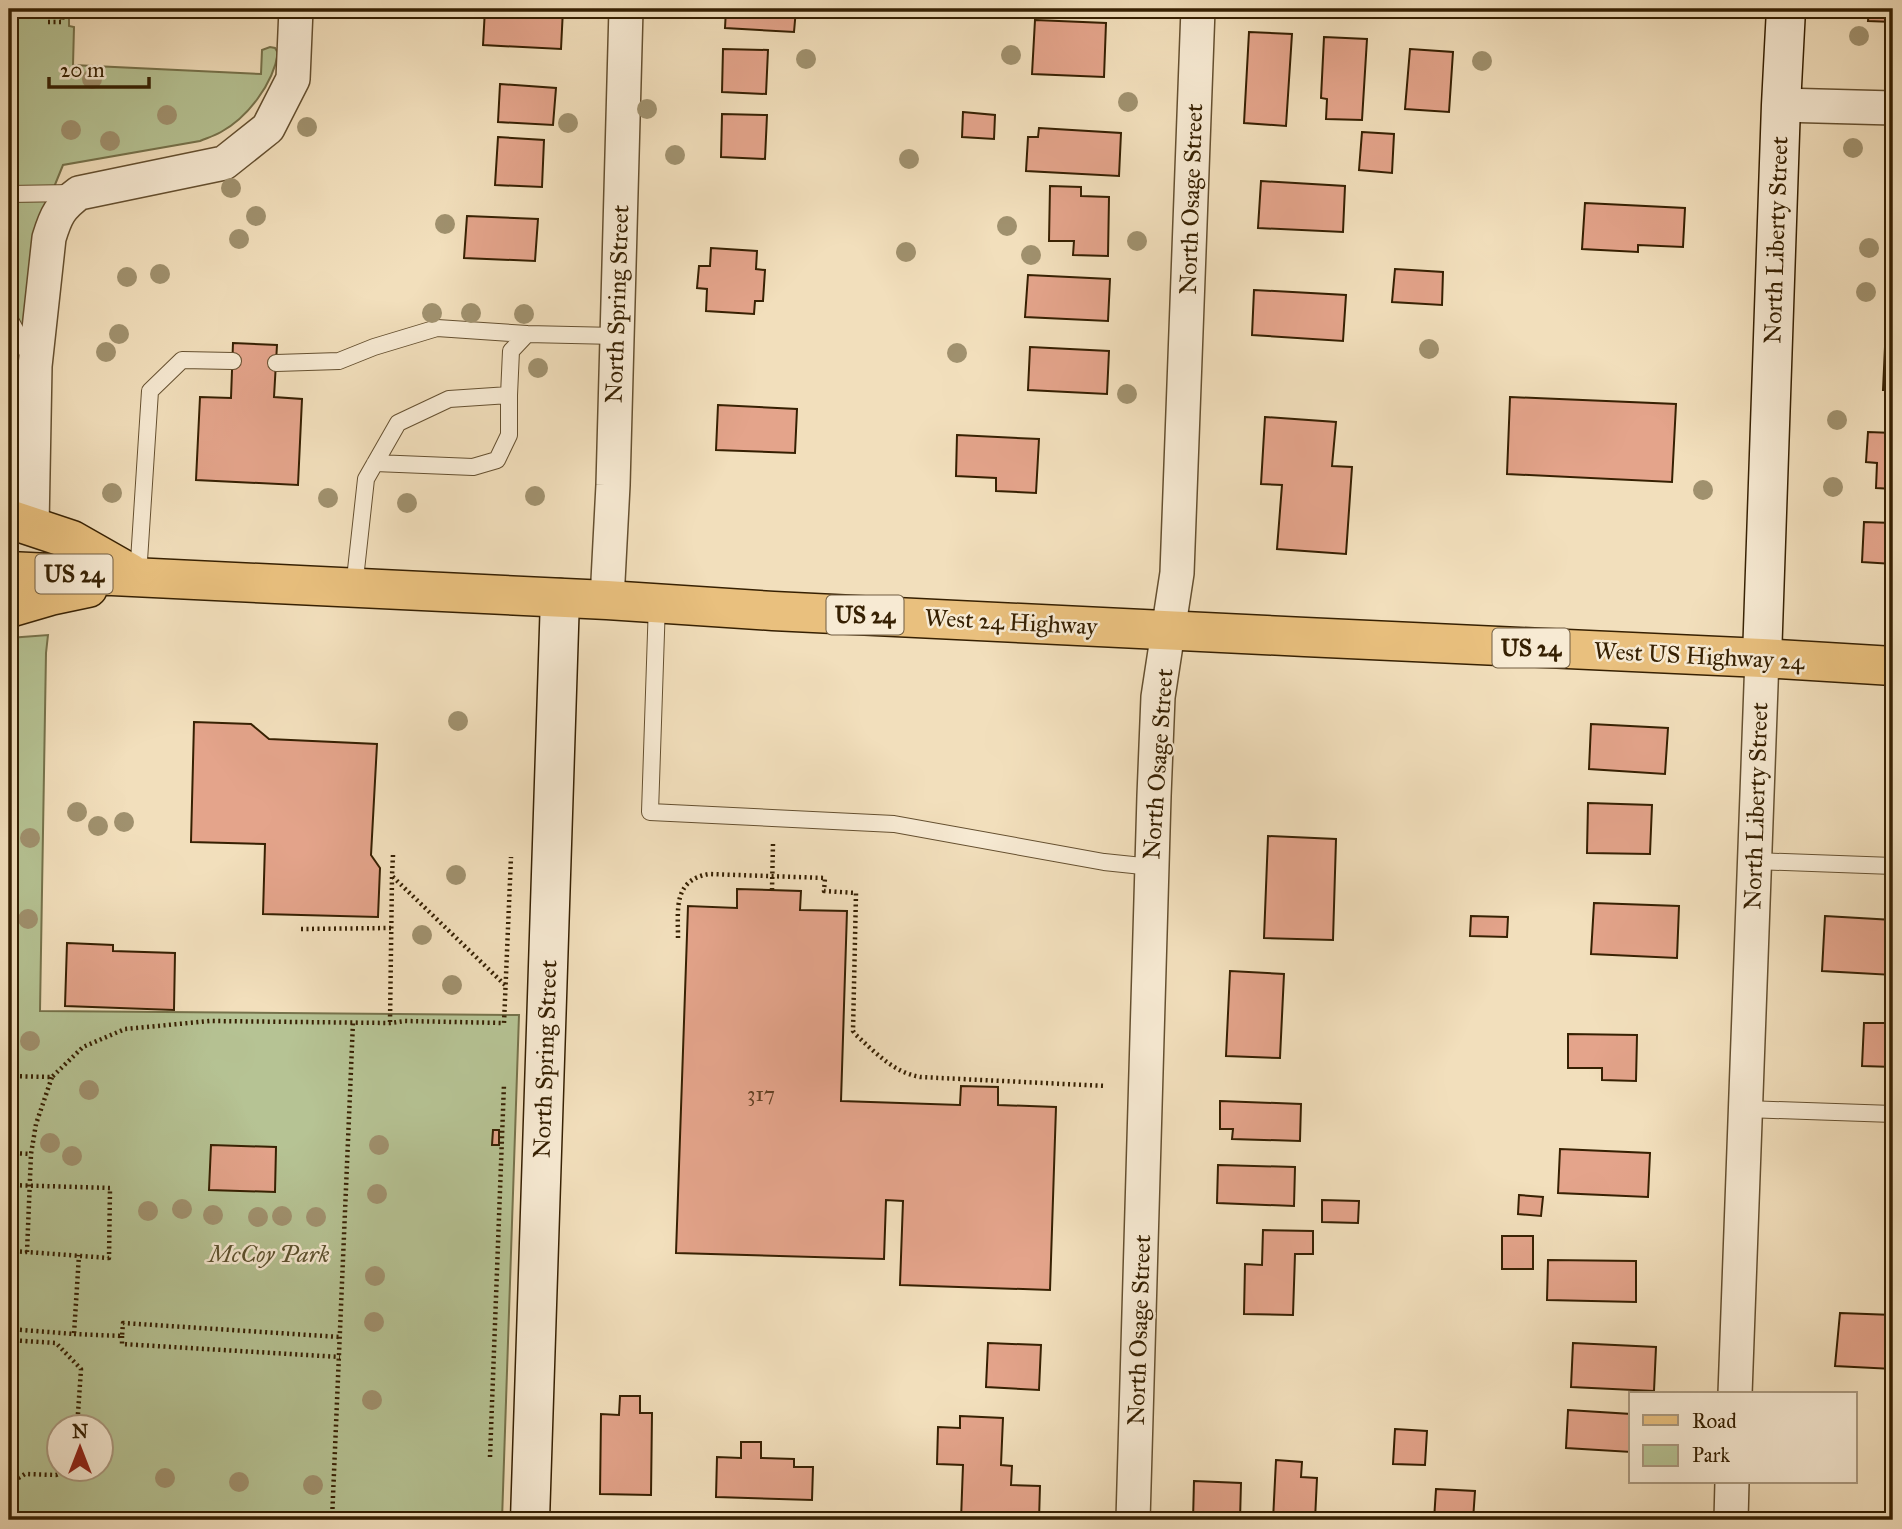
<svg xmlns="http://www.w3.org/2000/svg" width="1902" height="1529" font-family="'IM FELL Great Primer',serif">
<rect width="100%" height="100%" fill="#f2dfbc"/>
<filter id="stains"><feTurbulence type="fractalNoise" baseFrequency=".00286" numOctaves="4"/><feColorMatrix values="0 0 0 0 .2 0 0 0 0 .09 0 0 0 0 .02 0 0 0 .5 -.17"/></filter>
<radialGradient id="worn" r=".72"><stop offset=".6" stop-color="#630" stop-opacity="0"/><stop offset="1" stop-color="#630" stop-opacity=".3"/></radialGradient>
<path fill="#b6c394" stroke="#76724b" stroke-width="2" fill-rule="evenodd" d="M9 9H69V26L74 27 73 65 261 74 262 50 270 47 275 48 278 53C273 84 248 117 221 132 214 136 207 138 200 141L63 165 41 219 19 483 16 492 11 497H9Z
M48 635 46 653 40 1011 519 1015 502 1520H9V638ZM60 1428H102V1470H60Z"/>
<path fill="#e4a48b" stroke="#362002" stroke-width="2" d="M485 9H563L561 49 483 45Z
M726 9H796L794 32 725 28Z
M1869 9H1893V22L1868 21Z
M1035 20 1106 23 1104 77 1032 74Z
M1249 32 1292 34 1286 126 1244 123Z
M1324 37 1367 39 1362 120 1326 119 1327 99 1321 98Z
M723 49 768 50 766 94 722 92Z
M1410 49 1453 52 1449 112 1405 109Z
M500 84 556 88 553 125 498 122Z
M963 112 995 115 994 139 962 137Z
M722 114 767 115 765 159 721 157Z
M1039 128 1121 133 1119 176 1026 171 1028 137H1038Z
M1362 132 1394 134 1392 173 1359 170Z
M498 137 544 140 542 187 495 185Z
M1261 181 1345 186 1343 232 1258 228Z
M1050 186 1081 187V196L1109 197 1108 256 1073 255 1074 241H1049Z
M1585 203 1685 208 1683 247 1638 245V252L1582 249Z
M467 216 538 219 535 261 464 258Z
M711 248 757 251 756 269 765 270 763 301H755L754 314 706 311 707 289 697 288 699 266H710Z
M1395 269 1443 272 1442 305 1392 302Z
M1028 275 1110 279 1108 321 1025 317Z
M1254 290 1346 295 1343 341 1252 335Z
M233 343 277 345 274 397 302 399 298 485 196 480 200 397 231 398Z
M1030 347 1109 351 1107 394 1028 390Z
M1885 347H1893V404H1889L1890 390H1883Z
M1510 397 1676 404 1672 482 1507 474Z
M718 405 797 409 795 453 716 450Z
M1265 417 1336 422 1332 466 1352 467 1346 554 1277 549 1282 485 1261 484Z
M1868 432 1893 433V489L1876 488 1877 463 1866 462Z
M957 435 1039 439 1036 493 996 491V478L956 476Z
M1864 522 1893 523V564L1862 562Z
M194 722 251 724 269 739 377 744 371 855 380 868 378 917 263 914 265 844 191 842Z
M1591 724 1668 728 1665 774 1589 769Z
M1588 803 1652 805 1650 854 1587 853Z
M1268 836 1336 839 1333 940 1264 938Z
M737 889 801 891 800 910 847 911 841 1101 960 1105 961 1086 998 1087V1105L1056 1107 1050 1290 900 1285 903 1201 886 1200 884 1259 676 1253 688 906 737 908Z
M1594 903 1679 906 1677 958 1591 954Z
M1471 916 1508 917 1507 937 1470 936Z
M1825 916 1893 920V975L1822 971Z
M67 943 113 945V951L175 953 174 1010 65 1006Z
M1230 971 1284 974 1280 1058 1226 1056Z
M1864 1023H1893V1067L1862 1066Z
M1568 1034 1637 1035 1636 1081 1602 1080V1068H1568Z
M1220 1101 1301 1104 1300 1141 1232 1139 1233 1129H1220Z
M493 1130H499V1145H492Z
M211 1145 276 1147 275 1192 209 1190Z
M1560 1149 1650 1153 1648 1197 1558 1193Z
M1218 1165 1295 1167 1294 1206 1217 1203Z
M1519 1195 1543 1197 1541 1216 1518 1214Z
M1322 1200 1359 1201 1358 1223 1322 1222Z
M1263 1230 1313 1231V1254H1295L1293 1315 1244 1314 1245 1264 1262 1265Z
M1502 1236H1533V1269H1502Z
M1548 1260 1636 1261V1302L1547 1300Z
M1840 1313 1893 1315V1369L1835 1366Z
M988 1343 1041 1345 1039 1390 986 1387Z
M1573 1343 1656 1347 1654 1391 1571 1387Z
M620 1396H640V1413H652L651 1495 600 1494 601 1414 619 1415Z
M1568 1410 1631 1414V1452L1566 1448Z
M960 1416 1003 1418 1001 1465 1012 1466 1011 1485 1040 1486 1039 1520H961L963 1465 937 1464 938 1427 960 1428Z
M1395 1429 1427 1431 1425 1465 1393 1464Z
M741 1442H761V1458L794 1459V1467H813L812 1500 716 1497 717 1457 741 1458Z
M1276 1460 1302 1462 1301 1477 1317 1478 1315 1520H1273Z
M1194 1481 1241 1483 1240 1520H1193Z
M1436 1489 1475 1491 1473 1520H1434Z
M1827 1518 1880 1520H1827Z"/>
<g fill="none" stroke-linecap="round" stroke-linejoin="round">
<g stroke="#655030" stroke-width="18">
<path id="lane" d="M9 194 73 193
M9 318 31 359
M276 363 339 361 374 347 437 328 527 334
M375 463 473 467 497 460 509 435V395
M138 576 150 391 182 360 233 361
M354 588 366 479 398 423 449 399 509 395 511 351 527 334 616 336
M657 603 650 812 894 824 1104 862 1152 867
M1755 861 1893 866
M1746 1109 1893 1114"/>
</g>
<g stroke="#655030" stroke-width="36">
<path id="street" d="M1781 105 1893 108
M32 527 35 366 49 238C56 215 60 207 79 193L224 163 268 128 293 79 296 9
M607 600 613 485 626 9
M1735 1394 1762 658
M1133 1520 1154 796 1158 697 1177 573 1198 9
M1731 1520 1732 1482"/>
</g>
<g stroke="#362002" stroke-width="41">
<path id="secondary" d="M1762 658 1781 105 1786 9
M530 1520 560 598"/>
</g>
<g stroke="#362002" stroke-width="41">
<path id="primary" d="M9 519 72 540 130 573
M9 571 607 600 773 611 1305 637 1762 658 1893 666
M9 608 50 596 88 588"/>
</g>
<path stroke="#362002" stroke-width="4.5" stroke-dasharray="2 3.5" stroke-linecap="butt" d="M48 22H62L63 9
M393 855 392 876 505 985
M772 890 773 843
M301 929 391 928
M678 938C678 909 673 880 709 874L825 878 824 891 856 893 853 1031 856 1035C876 1053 893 1072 920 1077L1106 1086
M390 1022 392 877
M9 1076 52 1077 83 1047 125 1029 210 1021 390 1023 405 1021 504 1023 511 857
M9 1153 31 1154
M9 1185 110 1188 109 1258 27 1252 31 1154 36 1124 52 1077
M9 1251 27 1252
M9 1329 74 1334 79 1255
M74 1334 122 1336 123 1323 340 1337
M122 1336V1344L340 1357
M9 1340 56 1343 81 1369 77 1428
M490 1457 504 1084
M9 1484 25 1474 56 1475 67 1470
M332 1520 353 1022
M487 1520 488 1515"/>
<use href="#lane" stroke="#f7ead3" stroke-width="16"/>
<use href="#street" stroke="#f7ead3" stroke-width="33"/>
<use href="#secondary" stroke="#f7ead3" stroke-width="38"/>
<use href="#primary" stroke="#e9c07e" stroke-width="38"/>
</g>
<g fill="#a0916e">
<circle cx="1859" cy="36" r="10"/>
<circle cx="1011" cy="55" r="10"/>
<circle cx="806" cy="59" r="10"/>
<circle cx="1482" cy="61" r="10"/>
<circle cx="92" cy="79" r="10"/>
<circle cx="1128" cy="102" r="10"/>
<circle cx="647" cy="109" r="10"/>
<circle cx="167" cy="115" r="10"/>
<circle cx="568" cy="123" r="10"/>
<circle cx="307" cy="127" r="10"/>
<circle cx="71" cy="130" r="10"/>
<circle cx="110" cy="141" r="10"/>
<circle cx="1853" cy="148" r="10"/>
<circle cx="675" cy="155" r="10"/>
<circle cx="909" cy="159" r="10"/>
<circle cx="231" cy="188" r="10"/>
<circle cx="256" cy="216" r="10"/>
<circle cx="445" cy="224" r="10"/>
<circle cx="1007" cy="226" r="10"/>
<circle cx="239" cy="239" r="10"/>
<circle cx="1137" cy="241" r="10"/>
<circle cx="1869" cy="248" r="10"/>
<circle cx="906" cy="252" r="10"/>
<circle cx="1031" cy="255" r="10"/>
<circle cx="160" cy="274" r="10"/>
<circle cx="127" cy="277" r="10"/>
<circle cx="1866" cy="292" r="10"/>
<circle cx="432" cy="313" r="10"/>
<circle cx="471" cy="313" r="10"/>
<circle cx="524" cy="314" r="10"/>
<circle cx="119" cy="334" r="10"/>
<circle cx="1429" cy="349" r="10"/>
<circle cx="106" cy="352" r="10"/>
<circle cx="957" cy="353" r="10"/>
<circle cx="538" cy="368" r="10"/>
<circle cx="1127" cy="394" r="10"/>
<circle cx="1837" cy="420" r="10"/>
<circle cx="1833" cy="487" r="10"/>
<circle cx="1703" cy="490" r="10"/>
<circle cx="112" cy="493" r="10"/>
<circle cx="535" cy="496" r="10"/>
<circle cx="328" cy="498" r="10"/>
<circle cx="407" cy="503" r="10"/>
<circle cx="458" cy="721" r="10"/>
<circle cx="77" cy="812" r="10"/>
<circle cx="124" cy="822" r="10"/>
<circle cx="98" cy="826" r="10"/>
<circle cx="30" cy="838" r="10"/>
<circle cx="456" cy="875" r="10"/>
<circle cx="28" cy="919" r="10"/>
<circle cx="422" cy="935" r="10"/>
<circle cx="452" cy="985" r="10"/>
<circle cx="30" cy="1041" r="10"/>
<circle cx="89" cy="1090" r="10"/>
<circle cx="50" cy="1143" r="10"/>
<circle cx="379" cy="1145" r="10"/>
<circle cx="72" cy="1156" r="10"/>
<circle cx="377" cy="1194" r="10"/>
<circle cx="182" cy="1209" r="10"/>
<circle cx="148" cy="1211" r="10"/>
<circle cx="213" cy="1215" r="10"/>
<circle cx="282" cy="1216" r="10"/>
<circle cx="258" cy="1217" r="10"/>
<circle cx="316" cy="1217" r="10"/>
<circle cx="375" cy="1276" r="10"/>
<circle cx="374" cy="1322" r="10"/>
<circle cx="372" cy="1400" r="10"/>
<circle cx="165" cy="1478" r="10"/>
<circle cx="239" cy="1482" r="10"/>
<circle cx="313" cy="1485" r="10"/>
</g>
<g text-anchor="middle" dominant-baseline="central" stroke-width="5" stroke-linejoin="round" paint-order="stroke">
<g font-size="21" fill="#624124">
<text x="761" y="1094">317</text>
</g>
<g fill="#f7ead3" stroke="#705d41" stroke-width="2">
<rect x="35.5" y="554.5" width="77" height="39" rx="5"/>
<rect x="826.5" y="595.5" width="77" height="39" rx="5"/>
<rect x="1492.5" y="628.5" width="77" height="39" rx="5"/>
</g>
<g font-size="23" font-weight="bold" fill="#362002">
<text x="74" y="574">US 24</text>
<text x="865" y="615">US 24</text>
<text x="1531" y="648">US 24</text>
</g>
<g font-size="24" fill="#362002" stroke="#f7ead3">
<text transform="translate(1191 199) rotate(-88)">North Osage Street</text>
<text transform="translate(1776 240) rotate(-88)">North Liberty Street</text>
<text transform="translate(617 304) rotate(-88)">North Spring Street</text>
<text transform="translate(1011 622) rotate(3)">West 24 Highway</text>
<text transform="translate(1699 656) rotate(3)">West US Highway 24</text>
<text transform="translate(1158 764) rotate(-86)">North Osage Street</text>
<text transform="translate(1756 806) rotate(-88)">North Liberty Street</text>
<text transform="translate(545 1059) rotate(-88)">North Spring Street</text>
<text transform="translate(1139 1330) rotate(-88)">North Osage Street</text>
</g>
<g font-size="24" font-style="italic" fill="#5c512e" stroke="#f7ead3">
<text x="269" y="1254">McCoy Park</text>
</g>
</g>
<rect width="1902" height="1529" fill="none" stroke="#f2dfbc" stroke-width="35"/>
<rect x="10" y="10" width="1881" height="1508" fill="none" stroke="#362002" stroke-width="3.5"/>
<rect x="18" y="18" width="1867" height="1494" fill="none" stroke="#362002" stroke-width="2"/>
<rect x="1629" y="1392" width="228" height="91" fill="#f7ead3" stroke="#aa997f" stroke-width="2"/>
<rect x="1643" y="1415" width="35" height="10" fill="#e9c07e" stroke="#aa997f" stroke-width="2"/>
<text x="1692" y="1428" font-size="21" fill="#362002">Road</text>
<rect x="1643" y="1445" width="35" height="21" fill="#b6c394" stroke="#aa997f" stroke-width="2"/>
<text x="1692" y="1462" font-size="21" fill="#362002">Park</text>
<g transform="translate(80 1448)"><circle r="33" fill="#f7ead3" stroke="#aa997f" stroke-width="2"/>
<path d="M0-5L12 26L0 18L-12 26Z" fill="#8f2418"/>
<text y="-10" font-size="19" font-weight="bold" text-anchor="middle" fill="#362002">N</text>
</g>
<path d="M49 77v10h100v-10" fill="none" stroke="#362002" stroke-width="3.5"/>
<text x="60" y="77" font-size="21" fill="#362002" stroke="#f7ead3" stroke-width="5" paint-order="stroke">20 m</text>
<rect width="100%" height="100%" filter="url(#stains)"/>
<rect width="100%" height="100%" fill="url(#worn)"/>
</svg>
